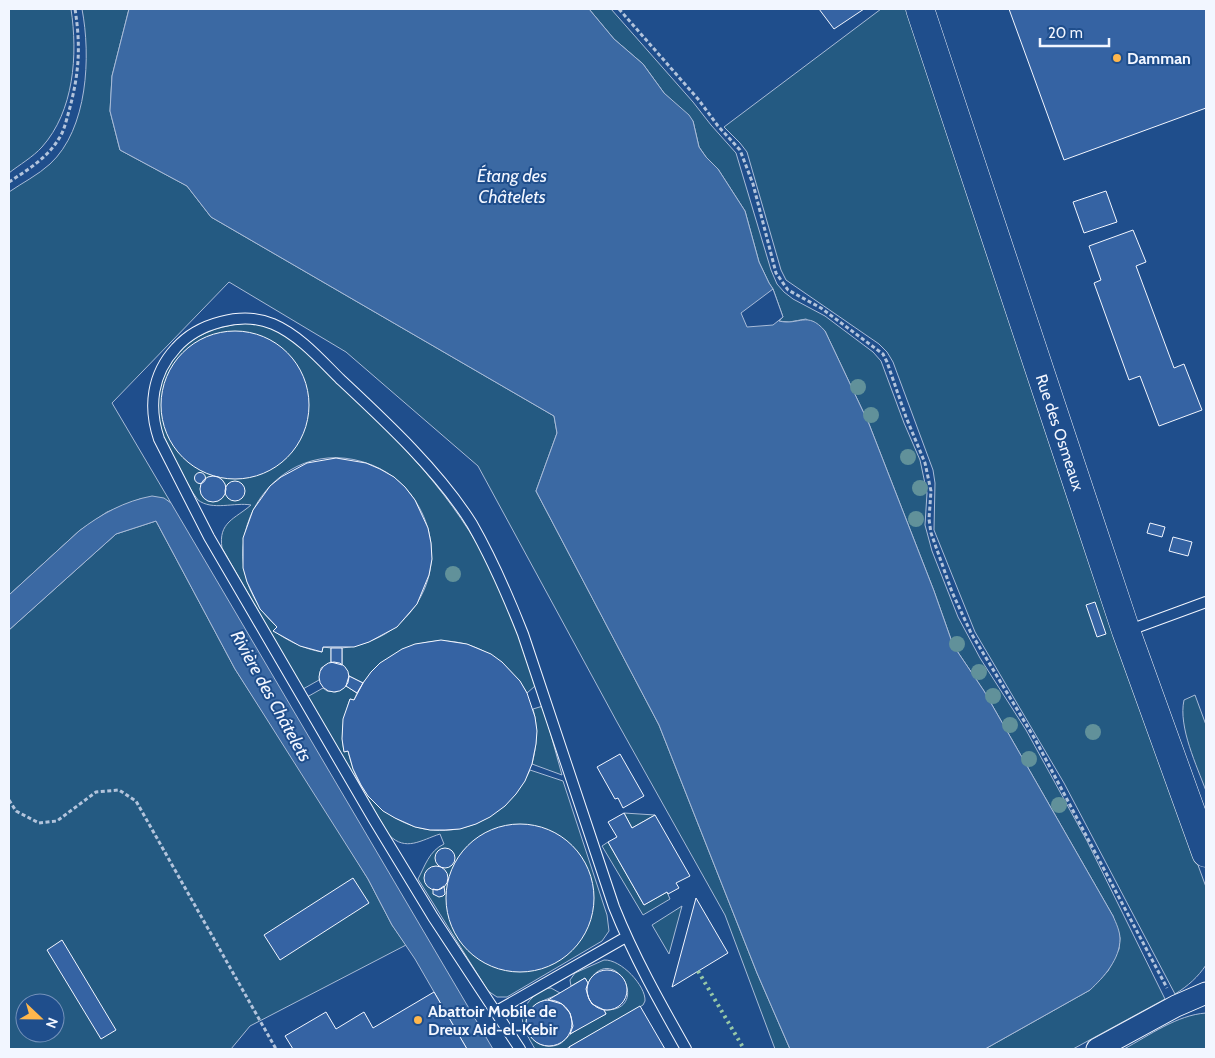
<svg xmlns="http://www.w3.org/2000/svg" width="1215" height="1058" font-family="Cabin,sans-serif">
<rect width="100%" height="100%" fill="#1f4e8c"/>
<path fill="#245a82" stroke="#a8bbd7" fill-rule="evenodd" d="M9 9H71C78 55 74 111 42 147 33 157 19 165 9 173Z
M82 9H129L112 76 110 111 120 150 187 186 211 217 554 416 557 433 536 491 659 725 757 973 790 1049H775L725 915 617 722 478 466 346 352 229 282 112 403 171 503 168 501 140 499 107 512 79 531 9 595V192C22 183 38 175 50 164 88 129 91 56 82 9Z
M589 9H611L693 102 711 125 736 153 771 270 777 284 784 292 793 299 825 316 873 352 881 361 904 423 920 460 927 493 925 525 932 551 958 617 980 658 1026 730 1087 841 1165 999 1073 1049H985L1090 990 1108 971 1119 949 1120 938 1113 916 984 691 953 645 934 591 869 424 825 331 806 319 789 322 778 321 773 289 769 283 759 262 745 211 718 169 706 157 699 147 693 121 664 93 643 64 614 39Z
M881 9H909L1121 654 1206 887V965C1198 977 1188 986 1175 994L1064 783 975 632 934 530 935 483 933 470 893 362 887 352 879 344 786 280 781 270 747 152 740 143 724 127Z
M249 323C255 324 262 325 267 327 295 336 323 368 344 388 401 442 455 498 491 569 510 606 522 646 535 686L527 693C488 628 409 623 363 683L349 676 346 669 342 665V648C378 644 409 624 424 590 436 563 433 532 419 507 409 488 392 473 372 465 274 426 195 552 277 627L274 631C288 641 304 649 322 652L323 647 331 648V662L321 668 319 680 303 689 222 548C218 522 235 519 251 505 235 502 212 511 198 500 190 490 185 478 179 467 172 454 162 440 159 426 157 420 158 413 158 407 158 353 199 326 249 323Z
M156 521 235 669 314 791 368 879 392 925 406 945 250 1026 231 1049H9V630L116 534ZM25 1003H55V1033H25Z
M346 686 357 693 354 700 350 699C344 717 340 733 344 751H348C352 767 357 784 369 796 419 853 499 836 530 770L563 781 607 915 609 931 602 941 507 997H497L488 991 418 879C425 866 429 851 444 844L440 834C421 840 406 852 389 835L307 697 323 688 327 691 336 692Z
M1195 695 1206 725V791C1197 766 1178 727 1184 700Z
M543 706 562 775 532 764C537 745 538 727 533 709Z
M624 813 655 815 632 828Z
M608 842 644 905 667 892 670 899 643 915 602 846Z
M682 906 669 954 652 925Z
M604 960C621 959 646 986 645 1001L643 1005 566 1049H535C524 1030 514 1015 533 997 539 992 543 988 551 988L560 993C550 999 537 1001 530 1010 519 1027 534 1049 553 1046 563 1045 565 1038 572 1033 582 1026 594 1020 606 1014L604 1010C654 1012 613 938 588 983L585 978 571 986 570 980 575 973Z
M1206 1013V1049H1124C1150 1035 1177 1015 1206 1013Z"/>
<path fill="#3b69a3" stroke="#a8bbd7" d="M129 9H589L614 39 643 64 664 93 689 115 693 121 699 147 706 157 718 169 745 211 759 262 769 283 773 289 783 317 779 321C799 326 807 310 825 331L869 424 934 591 953 645 984 691 1113 916C1116 923 1120 931 1120 939 1120 959 1104 977 1090 990L985 1049H790L757 973 659 725 536 491 557 433 554 416 211 217 187 186 120 150 110 111 112 76Z
M152 496 164 498 171 503 493 1049H467L415 959 392 925 368 879 235 669 156 521 116 534 9 630V595L79 531C101 514 125 501 152 496Z"/>
<path fill="#1f4e8c" stroke="#a8bbd7" d="M773 289 783 317 773 325 747 327 741 313Z"/>
<path fill="#3563a3" stroke="#f2f6ff" d="M819 9H864L834 29Z
M1009 9H1206V108L1064 160Z
M1106 191 1117 222 1084 233 1073 202Z
M1133 230 1146 262 1136 266 1174 368 1184 364 1202 410 1159 426 1140 376 1129 380 1094 283 1101 280 1089 246Z
M161 405a74 74 0 1 1 148 0a74 74 0 1 1-148 0Z
M336 458 366 463 380 469 394 477 405 487 415 500 428 528 431 543 432 559 429 575 417 604 397 627 369 642 354 647H323L322 652 300 646 273 631 277 627 260 609 247 582 243 568V538L253 510 270 486 281 477 307 463Z
M194.5 478a5.5 5.5 0 1 1 11 0a5.5 5.5 0 1 1-11 0Z
M200 489a13 13 0 1 1 26 0a13 13 0 1 1-26 0Z
M225 491a10 10 0 1 1 20 0a10 10 0 1 1-20 0Z
M1150 523 1165 527 1162 537 1147 533Z
M1173 537 1192 542 1188 556 1169 551Z
M1095 602 1106 634 1097 637 1086 605Z
M441 640 467 644 491 654 502 662 520 681 527 693 535 717 537 731 536 744 532 764 525 781 516 794 505 806 490 817 476 824 460 829 445 830H430L415 827 395 818 383 811 368 796 361 785 353 769 348 751 344 752 342 739 343 719 350 699 354 700 363 683 371 672 380 663 402 649 415 644Z
M331 648H342V665L331 662Z
M319 677a15 15 0 1 1 30 0a15 15 0 1 1-30 0Z
M349 676 363 683 357 693 346 686Z
M620 754 644 796 623 808 618 798 615 799 597 767Z
M624 813 632 828 655 815 690 876 676 883 679 888 668 894 667 892 644 905 608 842 617 837 608 822Z
M446 898a74 74 0 1 1 148 0a74 74 0 1 1-148 0Z
M435 858a10 10 0 1 1 20 0a10 10 0 1 1-20 0Z
M424 878a12 12 0 1 1 24 0a12 12 0 1 1-24 0Z
M353 878 369 903 280 960 264 935Z
M444 886 445 894 443 896 439 897 433 894V889L438 890Z
M696 898 728 953 672 987Z
M62 940 116 1030 101 1039 47 950Z
M587 990a20 20 0 1 1 40 0a20 20 0 1 1-40 0Z
M585 978 588 983 586 989 589 999 592 1004 604 1010 606 1014 570 1034 573 1026 570 1013 562 1004 548 1000Z
M434 992 467 1049H293L285 1036 326 1012 336 1029 364 1012 373 1028Z
M526 1023a23 23 0 1 1 46 0a23 23 0 1 1-46 0Z
M640 1006 665 1049H570L569 1047Z"/>
<g fill="none" stroke-linecap="round" stroke-linejoin="round">
<g stroke="#f2f6ff" stroke-width="12">
<path id="service" d="M1127 631 1206 602
M495 1012 626 937
M520 1049 433 917 374 820 209 537 159 439C148 407 152 374 176 348 198 323 242 311 273 324 299 335 320 359 340 379 385 421 439 471 472 524 492 559 508 596 523 634L614 907C634 957 660 1003 686 1049"/>
</g>
<g stroke="#f2f6ff" stroke-width="23">
<path id="minor" d="M1097 1049 1176 1006 1206 993"/>
</g>
<g stroke="#f2f6ff" stroke-width="29">
<g id="secondary">
<path id="s1" d="M920 9 1126 631 1206 853"/>
</g>
</g>
<path stroke="#b3c4dc" stroke-width="3" stroke-dasharray="4 2.5" stroke-linecap="butt" d="M619 9 698 99 718 126 740 150 753 184 776 273 788 290 821 308 883 354 887 362 906 417 925 463 931 491 929 519 931 533 952 592 971 633 1035 739 1167 988
M9 182C26 171 47 158 58 140 64 132 66 121 69 111 79 74 81 47 75 9
M9 800 16 811 39 823 57 821 96 792 119 790 136 801 276 1049"/>
<use href="#service" stroke="#1f4e8c" stroke-width="10"/>
<use href="#minor" stroke="#1f4e8c" stroke-width="21"/>
<use href="#secondary" stroke="#1f4e8c" stroke-width="28"/>
<path stroke="#97c8a6" stroke-width="4" stroke-dasharray="2.5 4" stroke-linecap="butt" d="M698 971 744 1049"/>
</g>
<g fill="#61919a">
<circle cx="858" cy="387" r="8"/>
<circle cx="871" cy="415" r="8"/>
<circle cx="908" cy="457" r="8"/>
<circle cx="920" cy="488" r="8"/>
<circle cx="916" cy="519" r="8"/>
<circle cx="453" cy="574" r="8"/>
<circle cx="957" cy="644" r="8"/>
<circle cx="979" cy="672" r="8"/>
<circle cx="993" cy="696" r="8"/>
<circle cx="1010" cy="725" r="8"/>
<circle cx="1093" cy="732" r="8"/>
<circle cx="1029" cy="759" r="8"/>
<circle cx="1059" cy="805" r="8"/>
</g>
<g fill="#ffb74d" stroke="#1f4e8c" stroke-width="2">
<circle cx="1117" cy="58" r="5"/>
<circle cx="418" cy="1020" r="5"/>
</g>
<g text-anchor="middle" dominant-baseline="central" stroke-width="4" stroke-linejoin="round" paint-order="stroke">
<g font-size="16" font-weight="bold" fill="#f2f6ff" stroke="#1f4e8c" text-anchor="start">
<text x="1127" y="58">Damman</text>
<text x="428" y="1011">Abattoir Mobile de<tspan x="428" dy="18">Dreux Aid-el-Kebir</tspan></text>
</g>
<g font-size="16" fill="#f2f6ff" stroke="#1f4e8c">
<text stroke="none"><textPath href="#s1" startOffset="446">Rue des Osmeaux</textPath></text>
</g>
<g font-size="18" font-style="italic" fill="#f2f6ff" stroke="#1f4e8c">
<text x="512" y="176">Étang des<tspan x="512" dy="21">Châtelets</tspan></text>
<text transform="translate(271 696) rotate(61)">Rivière des Châtelets</text>
</g>
</g>
<rect width="1215" height="1058" fill="none" stroke="#f2f6ff" stroke-width="20"/>
<g transform="translate(40 1018) rotate(112)"><circle r="24" fill="#1f4e8c" stroke="#7391ba"/>
<path d="M0-4L9 19L0 12L-9 19Z" fill="#ffb74d"/>
<text y="-8" font-size="14" font-weight="bold" text-anchor="middle" fill="#f2f6ff">N</text>
</g>
<path d="M1040 38v8h69v-8" fill="none" stroke="#f2f6ff" stroke-width="2.5"/>
<text x="1048" y="38" font-size="15" fill="#f2f6ff" stroke="#1f4e8c" stroke-width="4" paint-order="stroke">20 m</text>
</svg>
